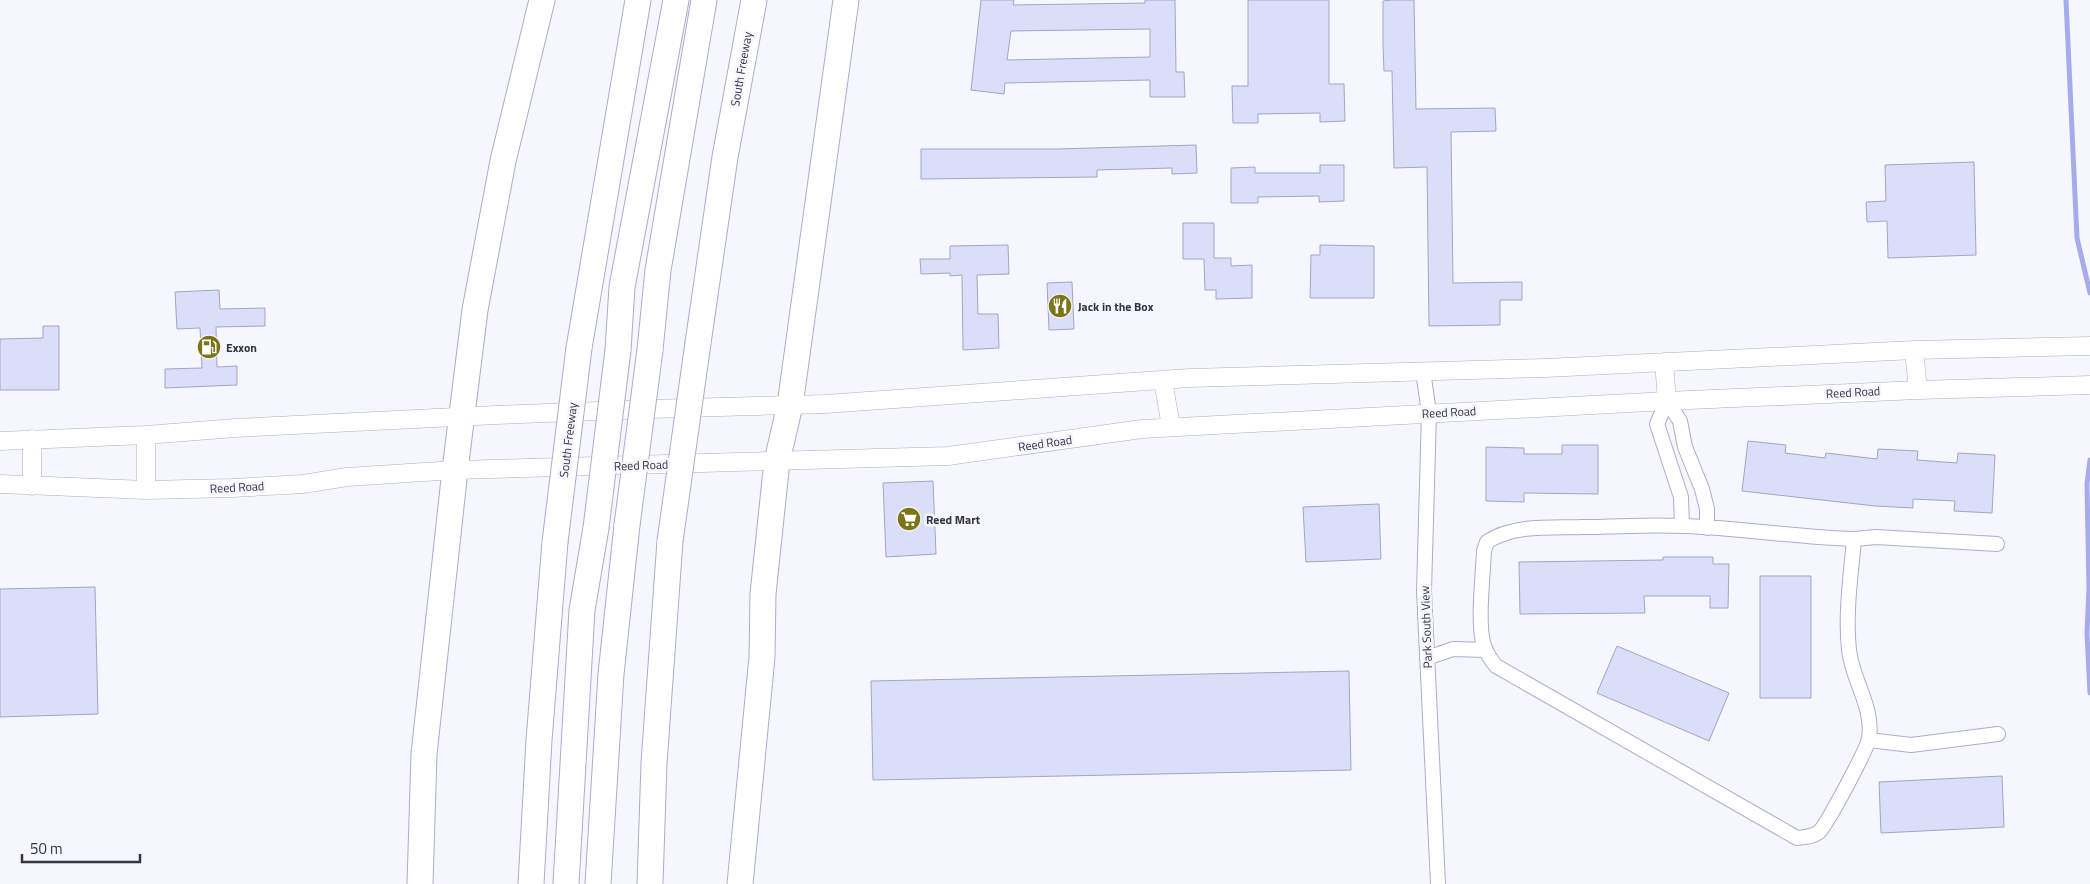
<svg xmlns="http://www.w3.org/2000/svg" width="2090" height="884" font-family="'Titillium Web',sans-serif">
<rect width="100%" height="100%" fill="#f6f7fe"/>
<g fill="none" stroke-linecap="round" stroke-linejoin="round">
<path stroke="#a5abeb" stroke-width="5" d="M2066 0 2077 238 2090 293
M2090 460 2087 484 2089 588 2087 633 2090 693"/>
</g>
<path fill="#dbdef9" stroke="#a1a5c4" fill-rule="evenodd" d="M981 0H1014L1013 5 1145 3V0H1175L1176 72H1184L1185 97H1150V80L1005 83 1004 94 971 90ZM1150 29V57L1007 60 1011 31Z
M1248 0H1329V84H1344L1345 121 1320 122V113L1258 114V123H1233L1232 86H1248Z
M1392 0H1414L1416 109 1495 108 1496 131 1451 132 1453 283 1522 282V300H1500V325L1429 326 1427 167 1394 168 1392 71H1384L1383 46V1Z
M1196 145 1197 173 1172 174V168L1097 170V177L921 179V149H1057Z
M1974 162 1976 255 1888 258 1887 221 1867 222 1866 202 1886 201 1885 165Z
M1320 165H1344V201L1319 202V196L1258 197V203H1231V168L1255 167V173H1320Z
M1183 223H1214V258H1231V266L1252 265V298L1216 299V290H1205L1204 259H1183Z
M1008 245 1009 274 977 275 978 314H998L999 348 963 350 962 275 950 276V273L921 274 920 259H950V246Z
M1320 245 1374 246V298H1310L1311 255H1320Z
M1072 282 1074 329 1049 330 1047 283Z
M219 290 220 309 265 308V326L216 327 217 367 237 366V385L165 388V369L202 368 200 328 177 329 175 292Z
M43 326H59V390H0V339L43 338Z
M1748 441 1786 445 1785 453 1825 458 1826 453 1877 459 1878 449 1918 451 1917 460 1957 463 1958 453 1995 455 1992 513 1954 511 1955 501 1913 499V508L1875 506 1742 491Z
M1562 445H1598V494L1524 493V502L1486 501V447L1524 448V454H1562Z
M933 481 936 554 886 557 883 483Z
M1379 504 1381 559 1306 562 1303 507Z
M1663 557H1713V564H1729L1728 608H1710V596H1644L1645 613 1520 614 1519 562 1663 560Z
M1760 576H1811V698H1760Z
M95 587 98 714 0 717V589Z
M1617 646 1729 693 1709 741 1597 693Z
M1349 671 1351 770 873 780 871 681Z
M2002 776 2004 827 1881 833 1879 782Z"/>
<g fill="none" stroke-linecap="round" stroke-linejoin="round">
<g stroke="#aaadcc" stroke-width="16">
<path id="minor" d="M1423 371 1429 413 1424 591 1438 884
M1667 401 1680 421 1685 447 1702 489 1707 509V528
M1667 401 1657 424 1681 497 1682 526
M1854 539C1851 575 1845 613 1849 650 1852 680 1874 707 1869 738 1868 748 1826 826 1819 832 1812 837 1805 837 1797 838L1496 666C1491 660 1487 654 1484 646 1477 625 1483 575 1484 551L1487 542C1513 524 1553 528 1583 527 1616 527 1650 524 1683 526 1740 528 1796 537 1854 539L1876 537 1997 544
M1427 658 1453 649 1486 650
M1869 740 1911 745 1998 734"/>
</g>
<g stroke="#aaadcc" stroke-width="19">
<path id="tertiary" d="M1914 350 1918 390
M1664 362 1667 401
M1163 380 1171 427
M146 435V490
M0 441 146 435 235 428 496 415 651 409 825 404 1189 378 1546 368 1914 350 2090 346
M0 484 146 490 232 488 303 484 347 477 455 470 948 456 1142 429 1667 401 1918 390 2090 385
M32 486V439"/>
</g>
<g stroke="#aaadcc" stroke-width="27">
<path id="motorway" d="M698 343 725 157 754 0
M579 348 638 0
M618 350 622 287 676 0
M650 350 658 270 704 0
M420 884 424 754 455 470 475 310 503 161 542 0
M531 884 539 740 555 542
M566 884 582 610 596 528
M598 884 611 674 627 525
M650 884 654 763 670 541
M740 884 762 657 763 594 777 461 790 405 846 0"/>
</g>
<use href="#minor" stroke="#fff" stroke-width="14"/>
<use href="#tertiary" stroke="#fff" stroke-width="18"/>
<use href="#motorway" stroke="#fff" stroke-width="25"/>
<g stroke="#aaadcc" stroke-width="27" stroke-linecap="butt">
<path id="motorway-bridge" d="M627 525 650 350
M596 528 618 350
M670 541 698 343
M555 542 579 348"/>
</g>
<use href="#motorway-bridge" stroke="#fff" stroke-width="25"/>
</g>
<defs>
<g id="restaurant-disc" transform="scale(1.25)"><circle r="9.5" fill="#7c7518" stroke="#f6f7fe"/><path d="M-5-6h1v4h1v-4h1v4h1v-4h1v5L-1.5 .5V6h-2V.5L-5-1ZM5-6V6H3V1.5H1.5Q1.5-4 5-6Z" fill="#fff"/></g>
<g id="fuel-disc" transform="scale(1.25)"><circle r="9.5" fill="#7c7518" stroke="#f6f7fe"/><path d="M-5.5-6h7V0h2V4h1.3V-2.5L3-4.5l.8-.8L6-3V5H2.5V1h-1V6h-7ZM-4.2-4.7v3.2H.2V-4.7Z" fill="#fff"/></g>
<g id="supermarket-disc" transform="scale(1.25)"><circle r="9.5" fill="#7c7518" stroke="#f6f7fe"/><path d="M-6-5.5h2.5l.6 2H6L4.5 2H-2.5L-4.4-4H-6ZM-1.5 3.2a1.3 1.3 0 1 0 .1 0ZM3 3.2a1.3 1.3 0 1 0 .1 0Z" fill="#fff"/></g>
</defs>
<g fill-rule="evenodd">
<use href="#restaurant-disc" x="1060" y="306"/>
<use href="#fuel-disc" x="209" y="347"/>
<use href="#supermarket-disc" x="909" y="519"/>
</g>
<g text-anchor="middle" dominant-baseline="central" stroke-width="5" stroke-linejoin="round" paint-order="stroke">
<g font-size="12" fill="#333441" stroke="#f6f7fe">
<text transform="translate(741 69) rotate(-80)">South Freeway</text>
<text transform="translate(1853 392) rotate(-3)">Reed Road</text>
<text transform="translate(1449 412) rotate(-3)">Reed Road</text>
<text transform="translate(568 440) rotate(-83)">South Freeway</text>
<text transform="translate(1045 443) rotate(-8)">Reed Road</text>
<text transform="translate(641 465) rotate(-2)">Reed Road</text>
<text transform="translate(237 487) rotate(-3)">Reed Road</text>
<text transform="translate(1426 627) rotate(-92)">Park South View</text>
</g>
<g font-size="12" font-weight="bold" fill="#333441" stroke="#f6f7fe" text-anchor="start">
<text x="1078" y="306">Jack in the Box</text>
<text x="226" y="347">Exxon</text>
<text x="926" y="519">Reed Mart</text>
</g>
</g>
<path d="M22 854v8h118v-8" fill="none" stroke="#333441" stroke-width="2.5"/>
<text x="30" y="854" font-size="15" fill="#333441" stroke="#f6f7fe" stroke-width="4" paint-order="stroke">50 m</text>
</svg>
